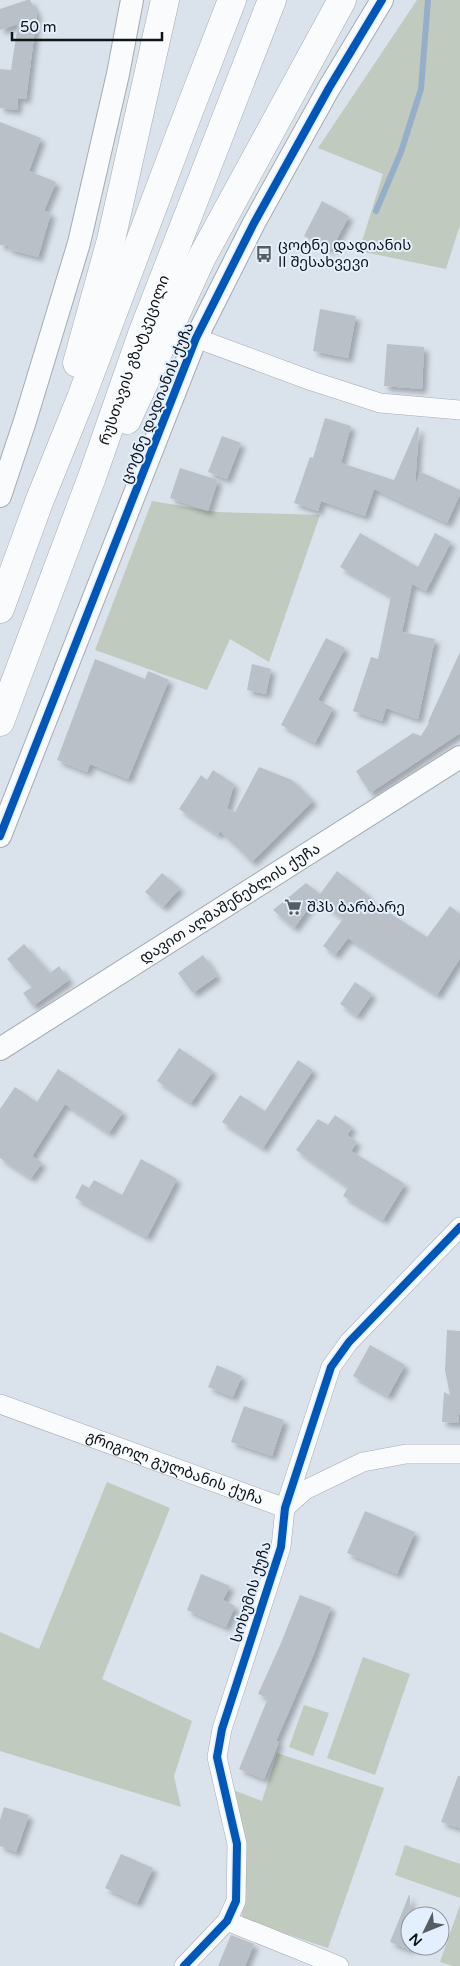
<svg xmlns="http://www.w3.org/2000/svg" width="460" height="1966" font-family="'Varela Round','Noto Sans Georgian',sans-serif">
<defs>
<filter id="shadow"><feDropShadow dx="4.5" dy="4.5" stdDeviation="2.5" flood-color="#0004"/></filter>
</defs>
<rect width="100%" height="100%" fill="#dae2eb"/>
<path fill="#c1cabe" d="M417 0H460V225L446 269 359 251 383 174 318 148Z
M152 501 217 512 320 515 269 662 230 639 207 690 95 650Z
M107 1482 170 1508 102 1679 192 1721 174 1776 181 1807 0 1751V1632L39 1649Z
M363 1657 410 1674 375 1775 327 1758Z
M304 1705 329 1713 313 1756 289 1747Z
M277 1753 384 1788 328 1948 244 1920 238 1905 233 1790 262 1801Z
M405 1845 460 1864V1898L395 1875Z
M460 1905V1966H453L440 1962Z"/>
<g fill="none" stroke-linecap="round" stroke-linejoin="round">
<path stroke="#95aec9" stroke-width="6" d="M376 211 401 152 421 89 428 0"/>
</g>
<path fill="#bac0c7" filter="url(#shadow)" d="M27 0H30L37 14 26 99 18 98 17 110 0 108V69L11 70 18 24 0 30V9Z
M0 122 41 138 29 171 56 182 44 211 51 213 38 257 8 249 9 246 0 245Z
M322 201 349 216 331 250 304 236Z
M320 309 356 316 348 358 313 351Z
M387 344 424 347 422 389 384 386Z
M325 418 351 426 341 463 394 480 417 427 419 428 415 486 421 472 460 490V494L447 523 374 489 365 516 321 501 318 511 294 503 310 457 313 458Z
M222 436 241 443 227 479 208 472Z
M180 468 218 480 208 511 170 498Z
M360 533 418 567 435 533 451 542 426 591 412 584 402 632 435 639 418 719 386 708 382 721 353 711 371 657 378 659 391 596 340 567Z
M326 638 345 648 318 700 333 708 315 743 281 725Z
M460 652V733L370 793 356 771 413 733 421 736 429 723 428 722Z
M95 659 145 679 148 671 169 680 128 779 90 764 87 772 57 760Z
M252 664 271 669 266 694 247 690Z
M259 767 292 780 313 801 252 862 220 831 218 835 179 809 201 775 207 780 213 770 234 784 227 809 235 812Z
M337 871 368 895 366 898 427 937 450 906 460 914V958L437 995 348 938 335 955 323 946 343 919 316 898 294 928 273 910 306 883 320 894Z
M162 873 180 888 163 907 145 892Z
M24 944 50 973 59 966 69 980 33 1006 23 993 32 987 7 959Z
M203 955 217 976 193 993 178 973Z
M355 982 372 994 357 1016 340 1004Z
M179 1048 213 1071 191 1103 157 1081Z
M298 1060 313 1070 263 1148 222 1122 240 1095 265 1111Z
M58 1069 123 1112 109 1133 65 1104 32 1156 42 1163 31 1178 0 1158V1109L15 1087 37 1102Z
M335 1115 352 1127 347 1135 357 1142 351 1151 405 1184 383 1220 343 1196 348 1187 296 1150 318 1119 328 1125Z
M141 1159 177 1179 147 1237 75 1198 82 1184 89 1188 94 1180 122 1195Z
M447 1330 460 1331V1407L458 1423 442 1422 444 1392 450 1395 445 1370Z
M370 1345 405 1365 388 1396 353 1376Z
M217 1365 242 1376 233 1397 208 1387Z
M244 1406 284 1420 272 1456 231 1442Z
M365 1511 415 1532 397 1574 347 1553Z
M201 1574 230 1586 223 1600 235 1606 226 1627 187 1610Z
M300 1595 331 1607 313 1656 276 1741 279 1742 264 1779 239 1769 268 1698 258 1694 281 1643Z
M458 1776H460V1828L441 1822Z
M4 1807 29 1815 16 1852 0 1846V1820Z
M121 1854 153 1868 137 1903 105 1888Z
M409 1895H410V1950L390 1942Z
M231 1935 254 1944 245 1966H218Z"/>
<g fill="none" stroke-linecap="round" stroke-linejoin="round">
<g stroke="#a5acb3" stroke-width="20">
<g id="minor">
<path d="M196 338 312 381 380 403 460 410"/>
<path id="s1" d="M0 1404 285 1508"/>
<path d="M285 1508 305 1490 363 1462 406 1454H460"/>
<path d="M227 1921 339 1966"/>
<path d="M184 1966 227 1921 236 1901 237 1844 217 1757 222 1729 281 1547 285 1508 331 1367 349 1342 460 1227"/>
</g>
</g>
<g stroke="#a5acb3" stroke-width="24">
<g id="tertiary">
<path d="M0 496 25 421 79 243 118 74 132 0"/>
<path d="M0 836 196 338 254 223 329 88 382 0"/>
<path id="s2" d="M0 1049 460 757"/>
</g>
</g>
<g stroke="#a5acb3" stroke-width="29">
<g id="motorway">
<path d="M77 363 111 240 165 0"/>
<path d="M127 420 202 257 342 0"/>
<path d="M0 609 39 502 81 398 181 132 232 0"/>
<path id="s3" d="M0 722 92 477 142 334 272 0"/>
</g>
</g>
<use href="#minor" stroke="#f9fbfc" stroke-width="19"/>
<use href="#tertiary" stroke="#f9fbfc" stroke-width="22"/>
<use href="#motorway" stroke="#f9fbfc" stroke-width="28"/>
<g stroke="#e3effc" stroke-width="11">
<path id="cycleway" d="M0 836 196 338 254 223 329 88 382 0
M184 1966 227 1921 236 1901 237 1844 217 1757 222 1729 281 1547 285 1508 331 1367 349 1342 460 1227"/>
</g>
<use href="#cycleway" stroke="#0057b8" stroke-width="8"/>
</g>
<defs>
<g id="bus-bare" transform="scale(1.35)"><path d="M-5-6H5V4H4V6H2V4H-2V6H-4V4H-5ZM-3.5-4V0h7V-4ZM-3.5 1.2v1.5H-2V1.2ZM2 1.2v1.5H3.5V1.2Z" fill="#555c62" stroke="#e3effc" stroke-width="2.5" paint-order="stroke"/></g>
<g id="supermarket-bare" transform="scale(1.35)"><path d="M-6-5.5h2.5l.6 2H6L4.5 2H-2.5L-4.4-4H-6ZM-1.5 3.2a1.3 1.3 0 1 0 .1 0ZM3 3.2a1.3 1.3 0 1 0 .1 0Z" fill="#555c62" stroke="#e3effc" stroke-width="2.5" paint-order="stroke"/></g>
</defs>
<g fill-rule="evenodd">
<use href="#bus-bare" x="264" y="254"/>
<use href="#supermarket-bare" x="293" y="907"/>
</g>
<g text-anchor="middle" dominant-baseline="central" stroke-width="4" stroke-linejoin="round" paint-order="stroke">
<g font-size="15" fill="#0e1419" stroke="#e3effc" text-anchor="start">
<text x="278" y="245">ცოტნე დადიანის<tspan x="278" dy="17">II შესახვევი</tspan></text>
<text x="307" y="907">შპს ბარბარე</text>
</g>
<g font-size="15" fill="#0e1419" stroke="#e3effc">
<text stroke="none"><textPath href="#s3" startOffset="386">რუსთავის გზატკეცილი</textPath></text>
<text transform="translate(157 403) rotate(-68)">ცოტნე დადიანის ქუჩა</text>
<text stroke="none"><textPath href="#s2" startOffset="272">დავით აღმაშენებლის ქუჩა</textPath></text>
<text stroke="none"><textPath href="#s1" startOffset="186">გრიგოლ გულბანის ქუჩა</textPath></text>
<text transform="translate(251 1592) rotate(-73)">სოხუმის ქუჩა</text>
</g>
</g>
<g transform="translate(425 1931) rotate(227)"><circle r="24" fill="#e3effc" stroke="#8e97a1"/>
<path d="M0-4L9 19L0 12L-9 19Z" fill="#555c62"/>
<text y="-8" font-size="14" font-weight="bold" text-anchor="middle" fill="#0e1419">N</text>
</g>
<path d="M12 32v8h150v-8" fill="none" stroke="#0e1419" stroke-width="2.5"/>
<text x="20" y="32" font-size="15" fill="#0e1419" stroke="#e3effc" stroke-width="4" paint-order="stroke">50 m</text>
</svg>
